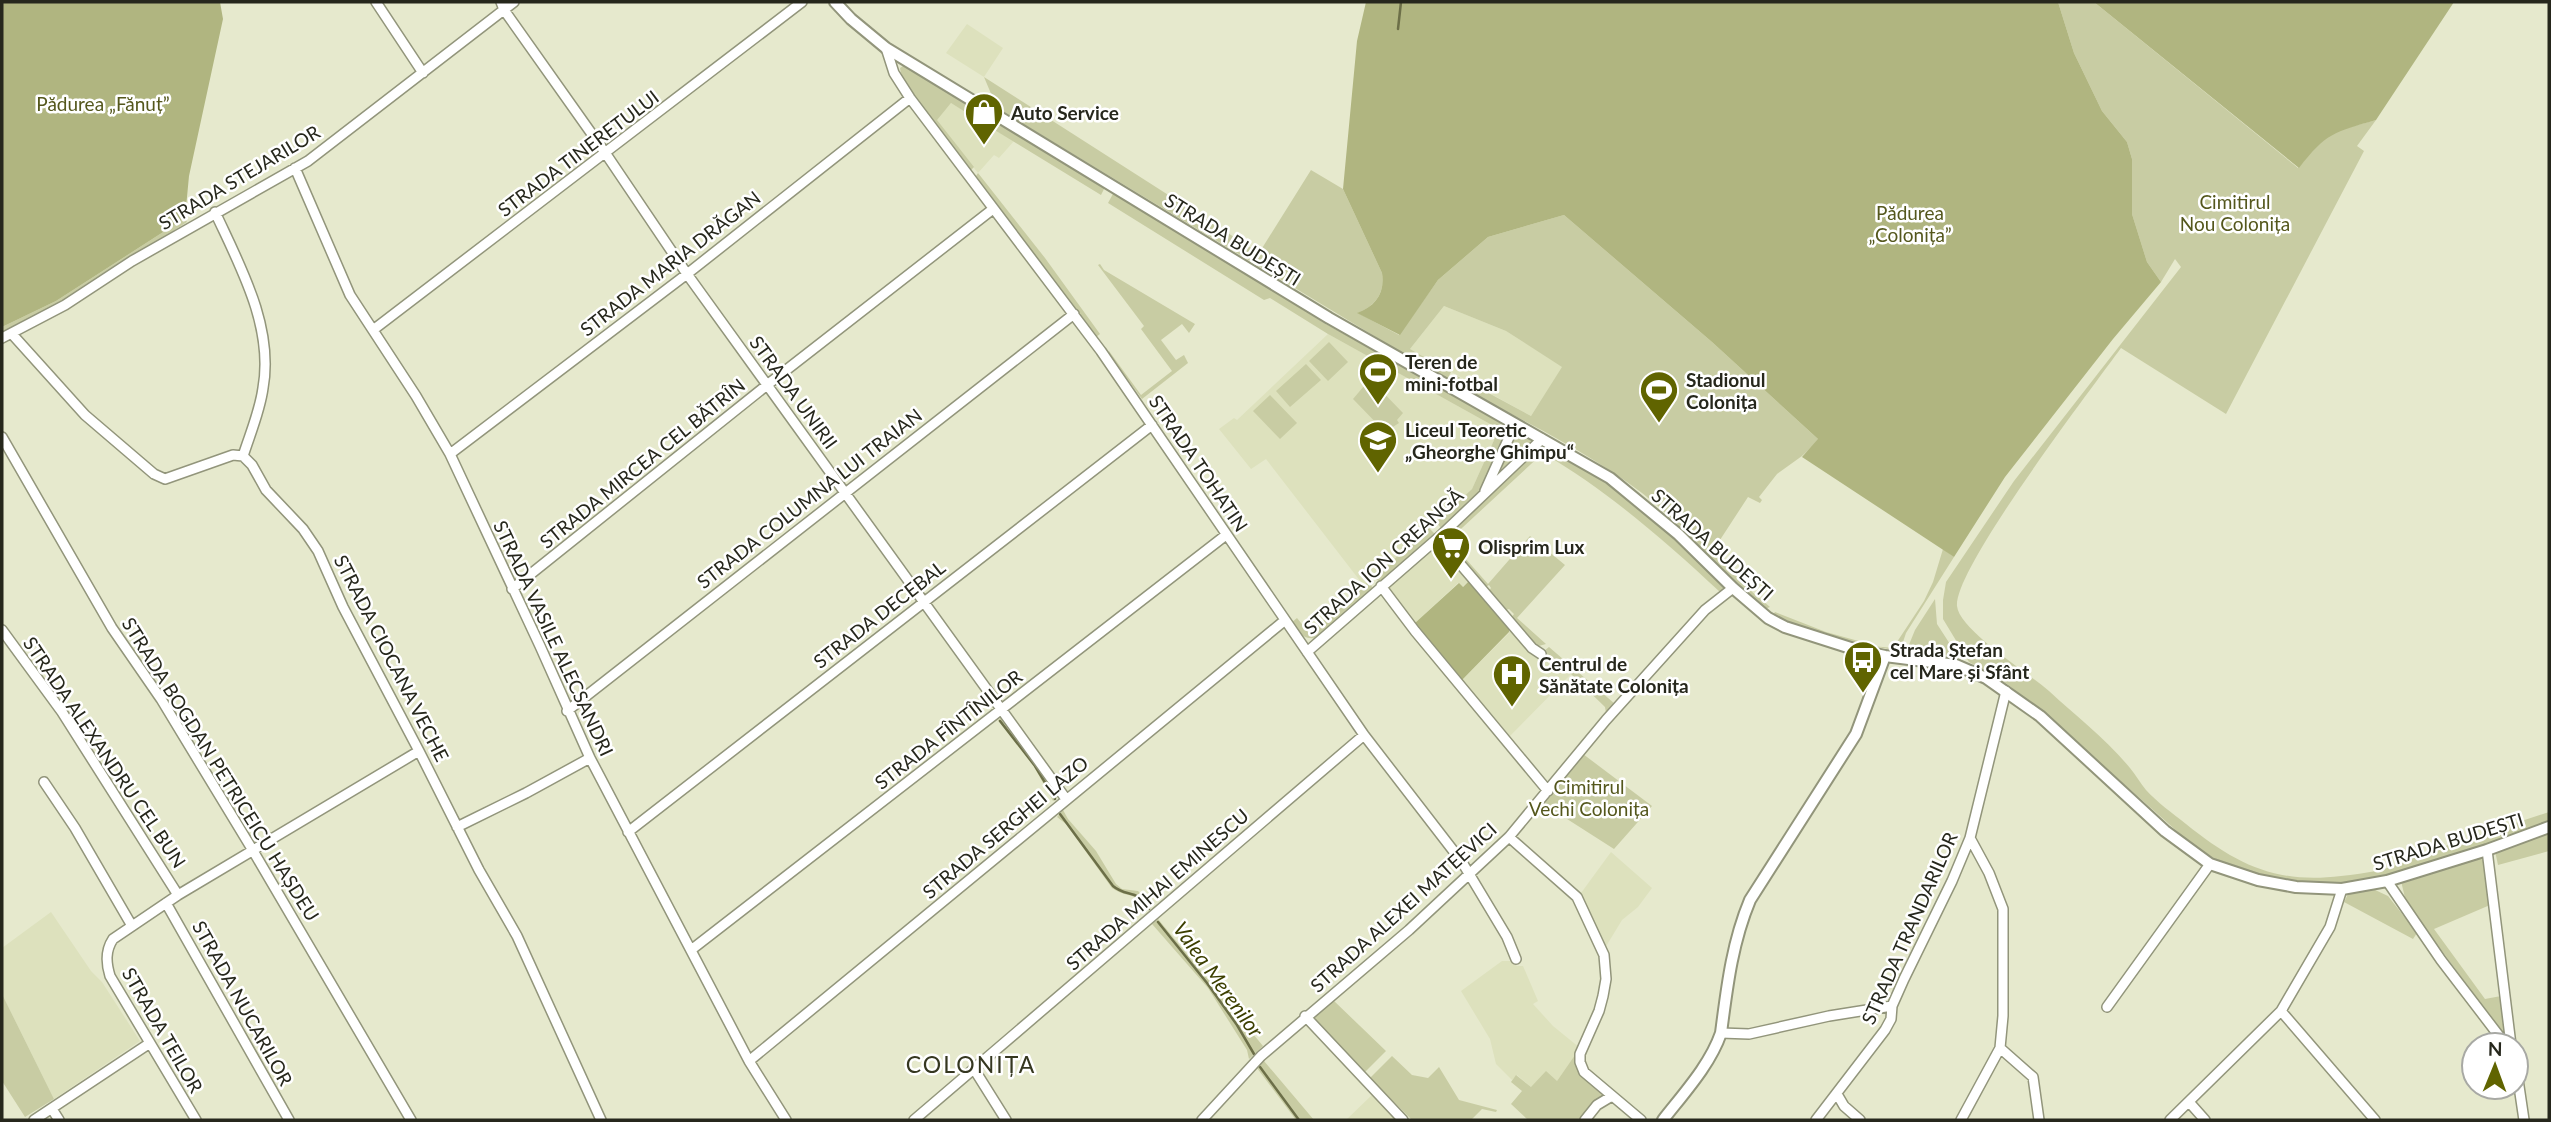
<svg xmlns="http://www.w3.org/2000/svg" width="2551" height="1122" font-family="Lato,sans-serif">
<rect width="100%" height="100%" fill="#e6e9cd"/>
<path fill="#dde1bd" d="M967 24 1003 48 984 77 946 53Z
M951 103 1014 141 999 158 994 155 978 173 936 120Z
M1444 306 1506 331 1563 367 1531 416 1410 349Z
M1328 334 1499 429 1472 489 1364 586 1266 459 1251 469 1219 429 1234 418 1237 420Z
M1433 548 1446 553 1469 581 1462 587 1458 583 1415 623 1386 588Z
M1509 627 1535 656 1539 655 1571 674 1510 736 1462 680 1509 633Z
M1611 852 1652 888 1638 907 1622 920 1605 948 1581 893Z
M51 912 91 971 102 982 140 1041 54 1099 2 994V948Z
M1502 961H1510L1517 966H1523L1538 1001 1533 1004 1553 1026 1580 1048 1557 1081 1531 1087 1517 1075 1512 1080 1496 1064 1490 1039 1461 991Z
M1373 1094 1398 1120H1346Z"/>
<path fill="#c8cca3" d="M2058 2H2094L2298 168 2319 142 2339 130 2376 120 2357 146 2364 151 2226 414 2121 348C2092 388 1954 568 1957 606 1959 630 2030 674 2049 691 2076 716 2107 740 2130 768 2136 775 2140 783 2146 790 2157 802 2172 813 2186 824 2236 864 2275 884 2341 876 2366 873 2390 871 2412 857L2549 812V823L2392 875 2341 884 2295 881 2251 874 2221 863 2188 841 2052 720 2007 684 1969 662 1943 619V600L1946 582 2014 481 2181 267 2175 259 2161 282 2147 262 2132 214V159L2127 142 2102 111 2074 53Z
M906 64 973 107 970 115 951 103 937 120 974 167 971 170C956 150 902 89 900 68Z
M984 77 1259 253 1311 170 1343 189 1382 273C1385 293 1376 305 1358 313L1399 335 1438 280 1488 237 1564 215 1712 342 1819 440 1802 456 1777 474 1759 497 1762 500 1760 503 1748 497 1718 543 1717 554 1744 585 1770 607 1765 609C1726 578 1695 538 1657 505 1597 455 1523 421 1454 384L1457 376 1531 416 1562 367 1506 331 1444 306 1410 349 1451 372 1447 380 997 108Z
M979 110 1105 187 1101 195 975 118Z
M978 173 1045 258 1100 334 1096 337 976 176Z
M1114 192 1324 323 1504 423 1507 432 1478 494 1441 528 1436 522 1472 489 1499 429 1328 334 1270 298 1264 300 1108 203Z
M185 218 187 222 61 304 2 334V327L56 301Z
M1100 264 1104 270 1195 324 1189 333 1182 324 1161 340 1176 360 1184 355 1188 363 1142 399 1108 353 1109 351 1141 395 1172 371 1141 329 1144 326 1098 265Z
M1329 342 1348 362 1328 381 1309 361Z
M1306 364 1321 380 1290 407 1276 391Z
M1372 381 1403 413 1397 420 1399 423 1385 432 1353 399 1364 386 1366 387Z
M1270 395 1297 423 1280 439 1253 411Z
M1518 433 1530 439 1531 443 1502 469 1500 466Z
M1546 446 1633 500 1663 527 1725 588 1720 592C1665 541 1608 491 1543 453L1449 540 1488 584 1530 536 1565 565 1517 618 1546 644 1535 647 1511 618 1514 614 1509 609 1503 611 1488 592 1491 588 1489 585 1484 588 1449 546 1448 534 1539 449Z
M1429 528 1435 534 1384 579 1379 581 1373 578Z
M1943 549 1954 557 1906 633 1900 651 1872 646 1893 648 1924 601 1933 582Z
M1369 581 1373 589 1317 638C1303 640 1299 633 1291 623L1297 618 1309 633Z
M1935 599 1937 624 1959 658 1928 652H1906L1915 630Z
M1775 612 1826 632 1862 642 1858 644 1826 637 1773 615Z
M1549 647 1615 704 1606 713 1605 707 1571 674 1539 655Z
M1002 717 1056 789 1057 798 1053 801 1032 763 998 720Z
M1583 754 1652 806 1614 849 1542 803Z
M1063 810 1068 819 1096 851 1116 884 1122 889 1138 891 1152 906 1147 911C1134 889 1130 900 1112 888L1066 824 1057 817Z
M2549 833V851L2498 865 2495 851Z
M2477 856 2484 861 2490 905 2434 929 2485 999 2501 996 2506 1038 2406 902 2401 881Z
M2373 889 2388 896 2417 933 2413 939 2344 902 2349 892Z
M1158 919 1263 1046 1249 1059 1247 1050 1208 988 1152 924Z
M2 994 54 1099 25 1117 2 1081Z
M1333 1000 1386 1051 1365 1072 1316 1022 1315 1016Z
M1575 1055 1582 1076 1603 1095 1588 1107 1580 1120H1528L1511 1104 1522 1091 1511 1082 1516 1075 1531 1087 1546 1071 1557 1081Z
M1392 1056 1412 1075 1428 1078 1439 1067 1459 1100 1497 1110 1496 1112 1482 1109 1471 1120H1412L1370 1078Z
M1264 1061 1314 1120H1296L1257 1068Z"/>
<path fill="#b0b580" d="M2 2H220L223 19 189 176 185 218 56 301 2 327Z
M1366 2H2058L2074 53 2102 111 2127 142 2132 159V214L2147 262 2161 282 2113 339 2005 477 1954 557 1802 457 1818 439 1712 342 1564 215 1488 237 1438 280 1400 335 1357 313C1376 306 1385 293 1382 273L1343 189 1357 41Z
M2094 2H2454L2376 120C2334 132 2326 133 2299 168Z
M1469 581 1509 627V632L1462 680 1415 623 1459 583 1463 587Z"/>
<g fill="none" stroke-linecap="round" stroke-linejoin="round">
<path stroke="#6c6f48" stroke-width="2.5" d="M1398 29 1401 2
M1000 721 1035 766 1055 799
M1060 814 1113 886C1127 898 1137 888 1149 909
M1158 922 1207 983 1237 1025 1254 1054
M1260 1067 1299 1120"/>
<g stroke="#92957b" stroke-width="12">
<path id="minor" d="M376 2 423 73
M501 2 504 10 606 154 687 274 1066 799
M886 48 894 73 910 98 1101 351 1364 735 1462 862 1507 937 1516 959
M295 168 350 295 416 396 450 454 540 646 590 758 749 1061 786 1120
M215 212C240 266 274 327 263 388 260 411 250 434 243 456L252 465 266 490 303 529 318 551 343 607 419 751 479 870 517 936 601 1120
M373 330 802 2
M12 334 85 415 154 474 165 479 233 455 243 456
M2 338 65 305 132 261 308 161 514 2
M2 437 112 628 161 699 252 849 411 1120
M450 454 687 274 910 98
M1485 491 1515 424
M1438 538 1532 648 1541 654
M1381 586 1415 631 1548 791
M512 589 767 385 993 209
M2 630 62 712 178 895
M1307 652 1438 538 1542 439
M567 711 1074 314
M44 782 75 828 132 926
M457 827 526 793 590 758
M628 832 1152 425
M1509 837 1577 897 1604 955 1606 979 1603 996 1599 1011 1580 1054V1062L1584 1072 1641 1120
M2487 850 2511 1045
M2387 881 2441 960 2506 1045
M166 903 289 1120
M691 950 1226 535
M2107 1007 2210 864
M2281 1011 2375 1120
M1305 1016 1403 1120
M1721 1033 1749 1034 1829 1016 1892 1006
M2000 1048 2033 1077 2039 1120
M749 1061 1284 621
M2516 1066 2524 1120
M974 1069 1006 1120
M1837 1094 1844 1106 1860 1120
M2189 1102 2205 1120
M52 1109 59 1120
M34 1120 150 1043
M196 1120 110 976C106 963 105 951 113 939L178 895 419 751
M914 1120 1364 735
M1202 1120 1261 1056 1409 930 1509 837 1606 720 1705 610 1733 588
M1585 1120 1597 1105 1612 1096
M1816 1120 1885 1030 1891 1019 1892 1006 1904 979 1952 881 1970 838 2006 691
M1961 1120 2000 1048 2003 1016V909L1989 873 1970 838
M2170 1120 2281 1011 2330 927 2342 889"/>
</g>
<g stroke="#92957b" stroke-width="14">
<path id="tertiary" d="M835 2 851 19 886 48 1329 318 1610 478 1678 534 1733 588 1768 618 1785 627 1857 650 1885 656 1956 665 1986 678 2040 716 2165 831 2210 864 2258 880 2296 887 2342 889 2387 881 2487 850 2549 827
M1663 1120C1684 1093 1710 1065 1721 1033 1727 987 1732 943 1750 900L1856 734 1885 656"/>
</g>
<use href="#minor" stroke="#fff" stroke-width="9"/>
<use href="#tertiary" stroke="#fff" stroke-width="10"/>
</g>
<defs>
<g id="shop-pin" transform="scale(2.0125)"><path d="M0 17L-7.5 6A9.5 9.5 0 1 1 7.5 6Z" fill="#606400" stroke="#fff"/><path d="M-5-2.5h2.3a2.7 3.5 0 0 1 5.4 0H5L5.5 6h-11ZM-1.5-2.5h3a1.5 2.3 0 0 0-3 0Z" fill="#fff"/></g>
<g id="stadium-pin" transform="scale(2.0125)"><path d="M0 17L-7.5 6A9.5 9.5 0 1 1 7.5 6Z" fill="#606400" stroke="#fff"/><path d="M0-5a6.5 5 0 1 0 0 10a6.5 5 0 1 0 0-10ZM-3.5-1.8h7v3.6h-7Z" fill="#fff"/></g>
<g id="school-pin" transform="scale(2.0125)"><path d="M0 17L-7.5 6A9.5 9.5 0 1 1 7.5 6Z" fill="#606400" stroke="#fff"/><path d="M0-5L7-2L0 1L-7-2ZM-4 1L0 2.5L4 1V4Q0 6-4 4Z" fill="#fff"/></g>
<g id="supermarket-pin" transform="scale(2.0125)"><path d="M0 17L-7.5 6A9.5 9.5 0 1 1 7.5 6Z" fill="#606400" stroke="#fff"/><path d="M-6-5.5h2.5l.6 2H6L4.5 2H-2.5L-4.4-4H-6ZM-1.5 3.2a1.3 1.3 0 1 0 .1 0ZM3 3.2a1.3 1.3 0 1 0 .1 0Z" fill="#fff"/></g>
<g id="bus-pin" transform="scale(2.0125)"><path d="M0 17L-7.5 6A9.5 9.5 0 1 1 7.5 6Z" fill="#606400" stroke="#fff"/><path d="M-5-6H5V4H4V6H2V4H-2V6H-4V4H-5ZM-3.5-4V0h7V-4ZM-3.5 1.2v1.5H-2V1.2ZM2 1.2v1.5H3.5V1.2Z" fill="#fff"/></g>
<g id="hospital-pin" transform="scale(2.0125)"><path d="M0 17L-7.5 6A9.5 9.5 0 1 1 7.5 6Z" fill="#606400" stroke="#fff"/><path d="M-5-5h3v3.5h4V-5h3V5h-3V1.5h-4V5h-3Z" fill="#fff"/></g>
</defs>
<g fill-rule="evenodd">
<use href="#shop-pin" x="984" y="112"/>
<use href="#stadium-pin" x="1378" y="372"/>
<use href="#stadium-pin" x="1659" y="390"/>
<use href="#school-pin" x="1378" y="440"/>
<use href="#supermarket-pin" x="1451" y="546"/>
<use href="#bus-pin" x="1863" y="660"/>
<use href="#hospital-pin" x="1512" y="674"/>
</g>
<g text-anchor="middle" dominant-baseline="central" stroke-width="5" stroke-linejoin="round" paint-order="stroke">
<g font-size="19" fill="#54571c" stroke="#fff">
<text x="103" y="103">Pădurea „Fănuț”</text>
<text x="2235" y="201">Cimitirul<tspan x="2235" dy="22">Nou Colonița</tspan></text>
<text x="1910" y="212">Pădurea<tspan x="1910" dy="22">„Colonița”</tspan></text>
<text x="1589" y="786">Cimitirul<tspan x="1589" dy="22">Vechi Colonița</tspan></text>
</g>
<g font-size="19" font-weight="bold" fill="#26271c" stroke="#fff" text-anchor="start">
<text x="1011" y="112">Auto Service</text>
<text x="1405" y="361">Teren de<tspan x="1405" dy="22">mini-fotbal</tspan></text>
<text x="1686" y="379">Stadionul<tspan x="1686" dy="22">Colonița</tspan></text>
<text x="1405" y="429">Liceul Teoretic<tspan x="1405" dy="22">„Gheorghe Ghimpu“</tspan></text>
<text x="1478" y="546">Olisprim Lux</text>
<text x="1890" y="649">Strada Ștefan<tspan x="1890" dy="22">cel Mare și Sfânt</tspan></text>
<text x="1539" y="663">Centrul de<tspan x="1539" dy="22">Sănătate Colonița</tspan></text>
</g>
<g font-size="19" fill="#26271c" stroke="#fff">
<text transform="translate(578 153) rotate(-37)">STRADA TINERETULUI</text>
<text transform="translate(239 177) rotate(-31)">STRADA STEJARILOR</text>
<text transform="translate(1233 239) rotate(32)">STRADA BUDEȘTI</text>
<text transform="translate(670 263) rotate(-38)">STRADA MARIA DRĂGAN</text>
<text transform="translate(794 392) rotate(54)">STRADA UNIRII</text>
<text transform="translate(642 463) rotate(-39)">STRADA MIRCEA CEL BĂTRÎN</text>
<text transform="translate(1199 463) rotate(56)">STRADA TOHATIN</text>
<text transform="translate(809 498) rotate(-38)">STRADA COLUMNA LUI TRAIAN</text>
<text transform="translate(1713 544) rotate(42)">STRADA BUDEȘTI</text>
<text transform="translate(1383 561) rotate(-42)">STRADA ION CREANGĂ</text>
<text transform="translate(879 614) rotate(-38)">STRADA DECEBAL</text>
<text transform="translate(554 638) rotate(65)">STRADA VASILE ALECSANDRI</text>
<text transform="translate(392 658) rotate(63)">STRADA CIOCANA VECHE</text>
<text transform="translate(948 729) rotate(-38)">STRADA FÎNTÎNILOR</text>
<text transform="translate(105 752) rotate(56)">STRADA ALEXANDRU CEL BUN</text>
<text transform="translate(221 769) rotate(58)">STRADA BOGDAN PETRICEICU HAȘDEU</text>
<text transform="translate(1005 827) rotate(-40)">STRADA SERGHEI LAZO</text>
<text transform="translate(2448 841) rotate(-17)">STRADA BUDEȘTI</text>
<text transform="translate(1157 889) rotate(-41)">STRADA MIHAI EMINESCU</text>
<text transform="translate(1403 907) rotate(-42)">STRADA ALEXEI MATEEVICI</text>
<text transform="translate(1909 928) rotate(-66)">STRADA TRANDARILOR</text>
<text transform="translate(243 1003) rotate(61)">STRADA NUCARILOR</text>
<text transform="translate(163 1030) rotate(60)">STRADA TEILOR</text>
</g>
<g font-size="21" font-style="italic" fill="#3c3f00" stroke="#fff">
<text transform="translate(1219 979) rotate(54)">Valea Merenilor</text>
</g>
<g font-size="23" letter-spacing="2" fill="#353720" stroke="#fff">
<text x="971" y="1064">COLONIȚA</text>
</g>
</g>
<rect width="2551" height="1122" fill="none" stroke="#26271c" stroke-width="7"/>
<g transform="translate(2495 1066) rotate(1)"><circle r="33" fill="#ffffff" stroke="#a8a9a4" stroke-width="2"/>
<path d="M0-5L12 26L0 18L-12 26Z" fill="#606400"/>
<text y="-10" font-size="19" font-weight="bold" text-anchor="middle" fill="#26271c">N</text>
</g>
</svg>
